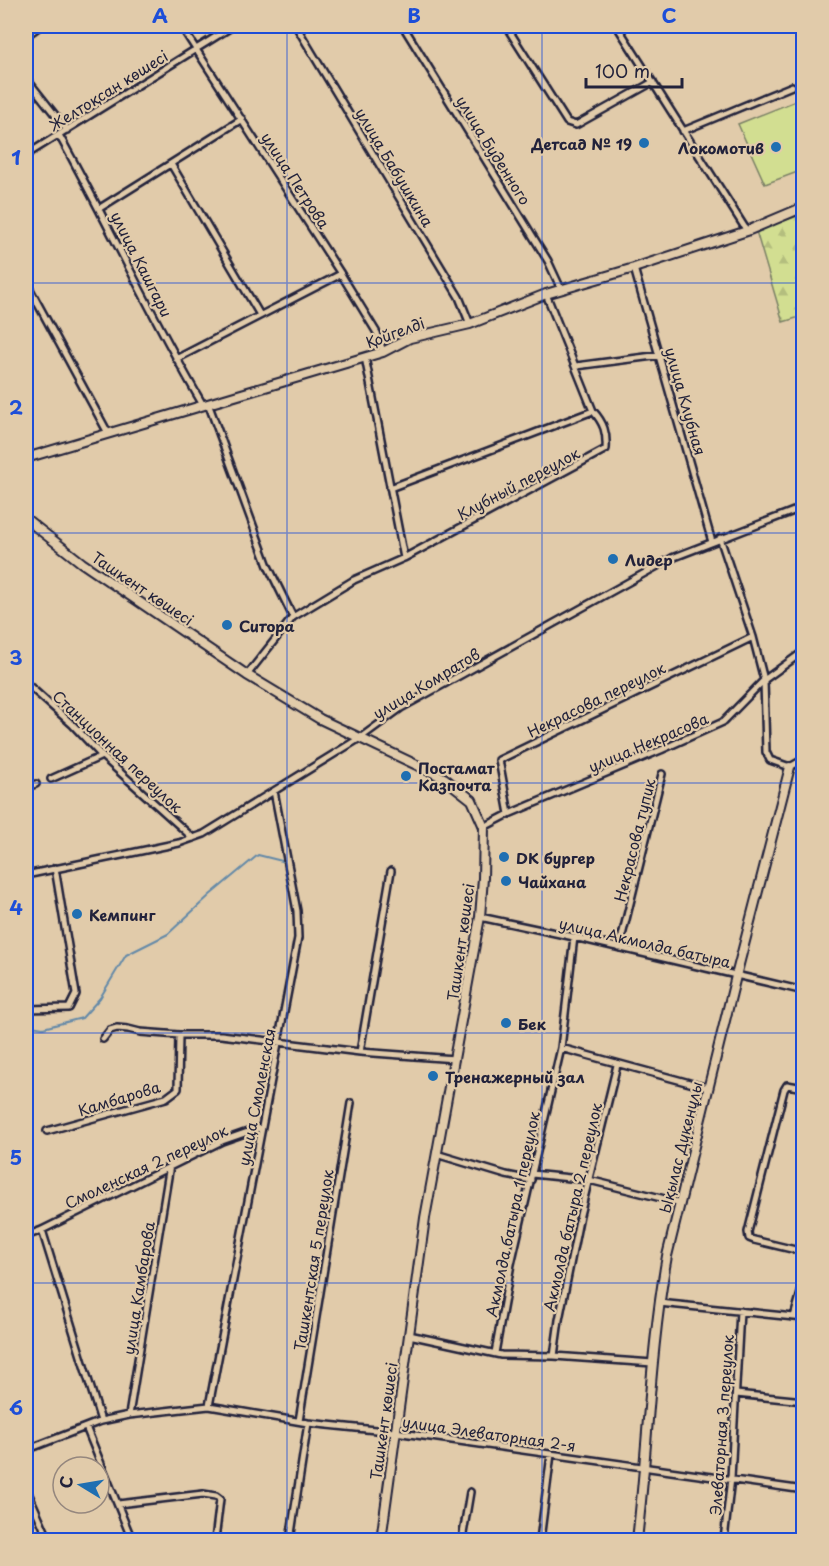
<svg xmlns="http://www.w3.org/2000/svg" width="829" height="1566" font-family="'Playpen Sans',sans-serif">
<defs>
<pattern id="forest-firs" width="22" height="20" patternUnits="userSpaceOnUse" patternTransform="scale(1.5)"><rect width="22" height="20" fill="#d2de91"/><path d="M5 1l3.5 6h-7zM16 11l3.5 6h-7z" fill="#b4be7e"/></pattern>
</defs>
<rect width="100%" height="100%" fill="#e1cbaa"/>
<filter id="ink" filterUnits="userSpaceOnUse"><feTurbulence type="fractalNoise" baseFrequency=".0167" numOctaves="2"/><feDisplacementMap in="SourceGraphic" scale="12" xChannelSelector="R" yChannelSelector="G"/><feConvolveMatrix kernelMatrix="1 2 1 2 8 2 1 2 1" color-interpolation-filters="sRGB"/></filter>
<g filter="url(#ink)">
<path fill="url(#forest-firs)" stroke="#7a8066" stroke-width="1.5" d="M803 214V316L783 322 756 231Z"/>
<path fill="#d2de91" stroke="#7a8066" stroke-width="1.5" d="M803 98V170L765 184 738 124Z"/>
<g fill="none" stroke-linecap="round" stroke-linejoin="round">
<path stroke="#6389a8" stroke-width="2" d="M26 1025 43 1028 82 1018 100 998 126 955 168 934 210 895 258 855 282 861"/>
<g stroke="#22223b" stroke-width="10">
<path id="street" d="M181 26 341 274 377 333 383 352
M296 26 459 297 470 324
M403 26 548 261 561 289
M506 26 567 122 576 125 653 82
M617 26 747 231
M26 36 40 26
M26 78 67 130
M683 131 792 86
M59 135C109 224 151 317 203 405
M26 155 233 26
M171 164 260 315
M100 208 242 119
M634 268 712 542
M26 282 108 433
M365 357 404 558
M176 359 341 274
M576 366 661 355
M208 403 268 566 293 617
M26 448 30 456
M390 488 593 411
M720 538 753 637 764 680 766 752 770 760 790 767 804 759
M247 675 293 617 354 580 404 558 606 449C607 433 604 423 593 411L546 294
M26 683 73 725 102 756 193 838
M51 779 102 756
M26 787 36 784
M509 814 499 760 753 637
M484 827 509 814 661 750 723 722 764 680 804 651
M26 875 179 843 204 834 360 738 401 708 672 558 804 507
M480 917 574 937 804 991
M619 948 662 774
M26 1009 69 1008 76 994 55 868
M103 1039 110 1030 117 1028 128 1029 140 1032 179 1035H221L360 1052 455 1059
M561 1048 708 1088
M360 1052 391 871
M804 1088 787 1085 784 1090 748 1232 749 1238 754 1240 804 1252
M47 1131 166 1098 178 1089 179 1035
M436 1154 506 1175 531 1180
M532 1174 589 1180 681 1203
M42 1230 101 1421
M26 1236 42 1230 222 1141 262 1127
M659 1303 804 1318
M794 1317 804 1282
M409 1335 501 1355 554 1356 653 1363
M495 1353 511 1264 561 1048 574 937
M554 1356 559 1320 580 1215 617 1065
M736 1394 804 1401
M209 1406 298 938 297 911 274 791
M129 1415 170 1165
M299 1421 351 1103
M86 1427 132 1540
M26 1450 101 1421 129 1415 209 1406 308 1423 395 1432 804 1490
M26 1488 49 1540
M118 1504 203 1494 216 1496 220 1499 215 1540
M290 1540 308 1423
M462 1540 470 1492
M540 1540 551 1454
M724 1540 731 1478 740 1311"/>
</g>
<g stroke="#22223b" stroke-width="12">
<path id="secondary" d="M26 458 383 352 410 338 470 324 546 294 634 268 747 231 804 207
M26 519 82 563 247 675 320 719 444 778 472 800 484 827 483 878 480 917 425 1218 381 1540
M637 1540C648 1446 650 1350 667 1256L736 976 790 767"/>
</g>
<use href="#street" stroke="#e1cbaa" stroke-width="5"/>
<use href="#secondary" stroke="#e1cbaa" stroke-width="8"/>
</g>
</g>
<path fill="none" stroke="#1d4ed8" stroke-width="1.5" stroke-opacity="0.55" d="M287 26V1540M542 26V1540M26 283H804M26 533H804M26 783H804M26 1033H804M26 1283H804"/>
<g fill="#1f6fb2" stroke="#e1cbaa" stroke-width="2">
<circle cx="644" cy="143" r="6"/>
<circle cx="776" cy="147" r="6"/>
<circle cx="613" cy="559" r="6"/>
<circle cx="227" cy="625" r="6"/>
<circle cx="406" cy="776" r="6"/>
<circle cx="504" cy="857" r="6"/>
<circle cx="506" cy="881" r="6"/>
<circle cx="77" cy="914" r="6"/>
<circle cx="506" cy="1023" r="6"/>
<circle cx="433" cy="1076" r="6"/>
</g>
<g text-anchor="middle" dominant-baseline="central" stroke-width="4.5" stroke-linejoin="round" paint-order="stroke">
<g font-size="15" fill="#22223b" stroke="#e1cbaa">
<text transform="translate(108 90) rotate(-32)">Желтоқсан көшесі</text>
<text transform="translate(494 150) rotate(58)">улица Буденного</text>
<text transform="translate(395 167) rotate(59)">улица Бабушкина</text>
<text transform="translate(296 180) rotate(57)">улица Петрова</text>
<text transform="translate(142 264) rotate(63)">улица Кашгари</text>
<text transform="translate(395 332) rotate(-20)">Қойгелді</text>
<text transform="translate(686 401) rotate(74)">улица Клубная</text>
<text transform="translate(518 483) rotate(-28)">Клубный переулок</text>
<text transform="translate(143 588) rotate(34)">Ташкент көшесі</text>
<text transform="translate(426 683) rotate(-31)">улица Комратов</text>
<text transform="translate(596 699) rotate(-26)">Некрасова переулок</text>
<text transform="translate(648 742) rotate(-23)">улица Некрасова</text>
<text transform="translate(118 751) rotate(43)">Станционная переулок</text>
<text transform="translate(634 840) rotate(-76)">Некрасова тупик</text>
<text transform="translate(460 942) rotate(-82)">Ташкент көшесі</text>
<text transform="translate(645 942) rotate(13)">улица Акмолда батыра</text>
<text transform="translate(256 1097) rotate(-79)">улица Смоленская</text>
<text transform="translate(119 1098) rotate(-17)">Камбарова</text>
<text transform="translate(680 1147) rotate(-76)">Ықылас Дүкенұлы</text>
<text transform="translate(146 1166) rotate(-25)">Смоленская 2 переулок</text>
<text transform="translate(572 1207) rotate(-77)">Акмолда батыра 2 переулок</text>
<text transform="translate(512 1214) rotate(-78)">Акмолда батыра 1 переулок</text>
<text transform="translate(313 1260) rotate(-81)">Ташкентская 5 переулок</text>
<text transform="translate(138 1288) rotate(-81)">улица Камбарова</text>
<text transform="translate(383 1421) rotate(-82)">Ташкент көшесі</text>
<text transform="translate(721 1425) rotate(-86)">Элеваторная 3 переулок</text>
<text transform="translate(489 1433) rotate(8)">улица Элеваторная 2-я</text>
</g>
<g font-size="15" font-weight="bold" fill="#22223b" stroke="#e1cbaa" text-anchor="start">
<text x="632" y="143" text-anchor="end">Детсад № 19</text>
<text x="764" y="147" text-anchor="end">Локомотив</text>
<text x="625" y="559">Лидер</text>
<text x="239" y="625">Ситора</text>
<text x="418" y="767">Постамат<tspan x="418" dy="17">Казпочта</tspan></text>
<text x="516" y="857">DK бургер</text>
<text x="518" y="881">Чайхана</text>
<text x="89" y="914">Кемпинг</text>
<text x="518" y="1023">Бек</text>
<text x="445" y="1076">Тренажерный зал</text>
</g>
</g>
<rect width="829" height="1566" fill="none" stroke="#e1cbaa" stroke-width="66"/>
<g transform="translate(81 1485) rotate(281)"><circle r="28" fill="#e1cbaa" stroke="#95877e" stroke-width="1.5"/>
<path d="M0-4.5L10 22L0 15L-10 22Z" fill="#1f6fb2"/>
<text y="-9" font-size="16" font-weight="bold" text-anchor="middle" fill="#22223b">С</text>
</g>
<path d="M586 78v9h96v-9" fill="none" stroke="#22223b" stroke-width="3"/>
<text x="595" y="78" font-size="18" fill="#22223b" stroke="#e1cbaa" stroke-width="4.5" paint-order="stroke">100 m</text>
<rect x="33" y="33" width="763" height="1500" fill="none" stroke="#1d4ed8" stroke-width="2"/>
<g font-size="20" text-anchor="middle" font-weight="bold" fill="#1d4ed8">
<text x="160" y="23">A</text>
<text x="414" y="23">B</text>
<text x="669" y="23">C</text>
<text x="16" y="165">1</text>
<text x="16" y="415">2</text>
<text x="16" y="665">3</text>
<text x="16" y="915">4</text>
<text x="16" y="1165">5</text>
<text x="16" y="1415">6</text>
</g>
</svg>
